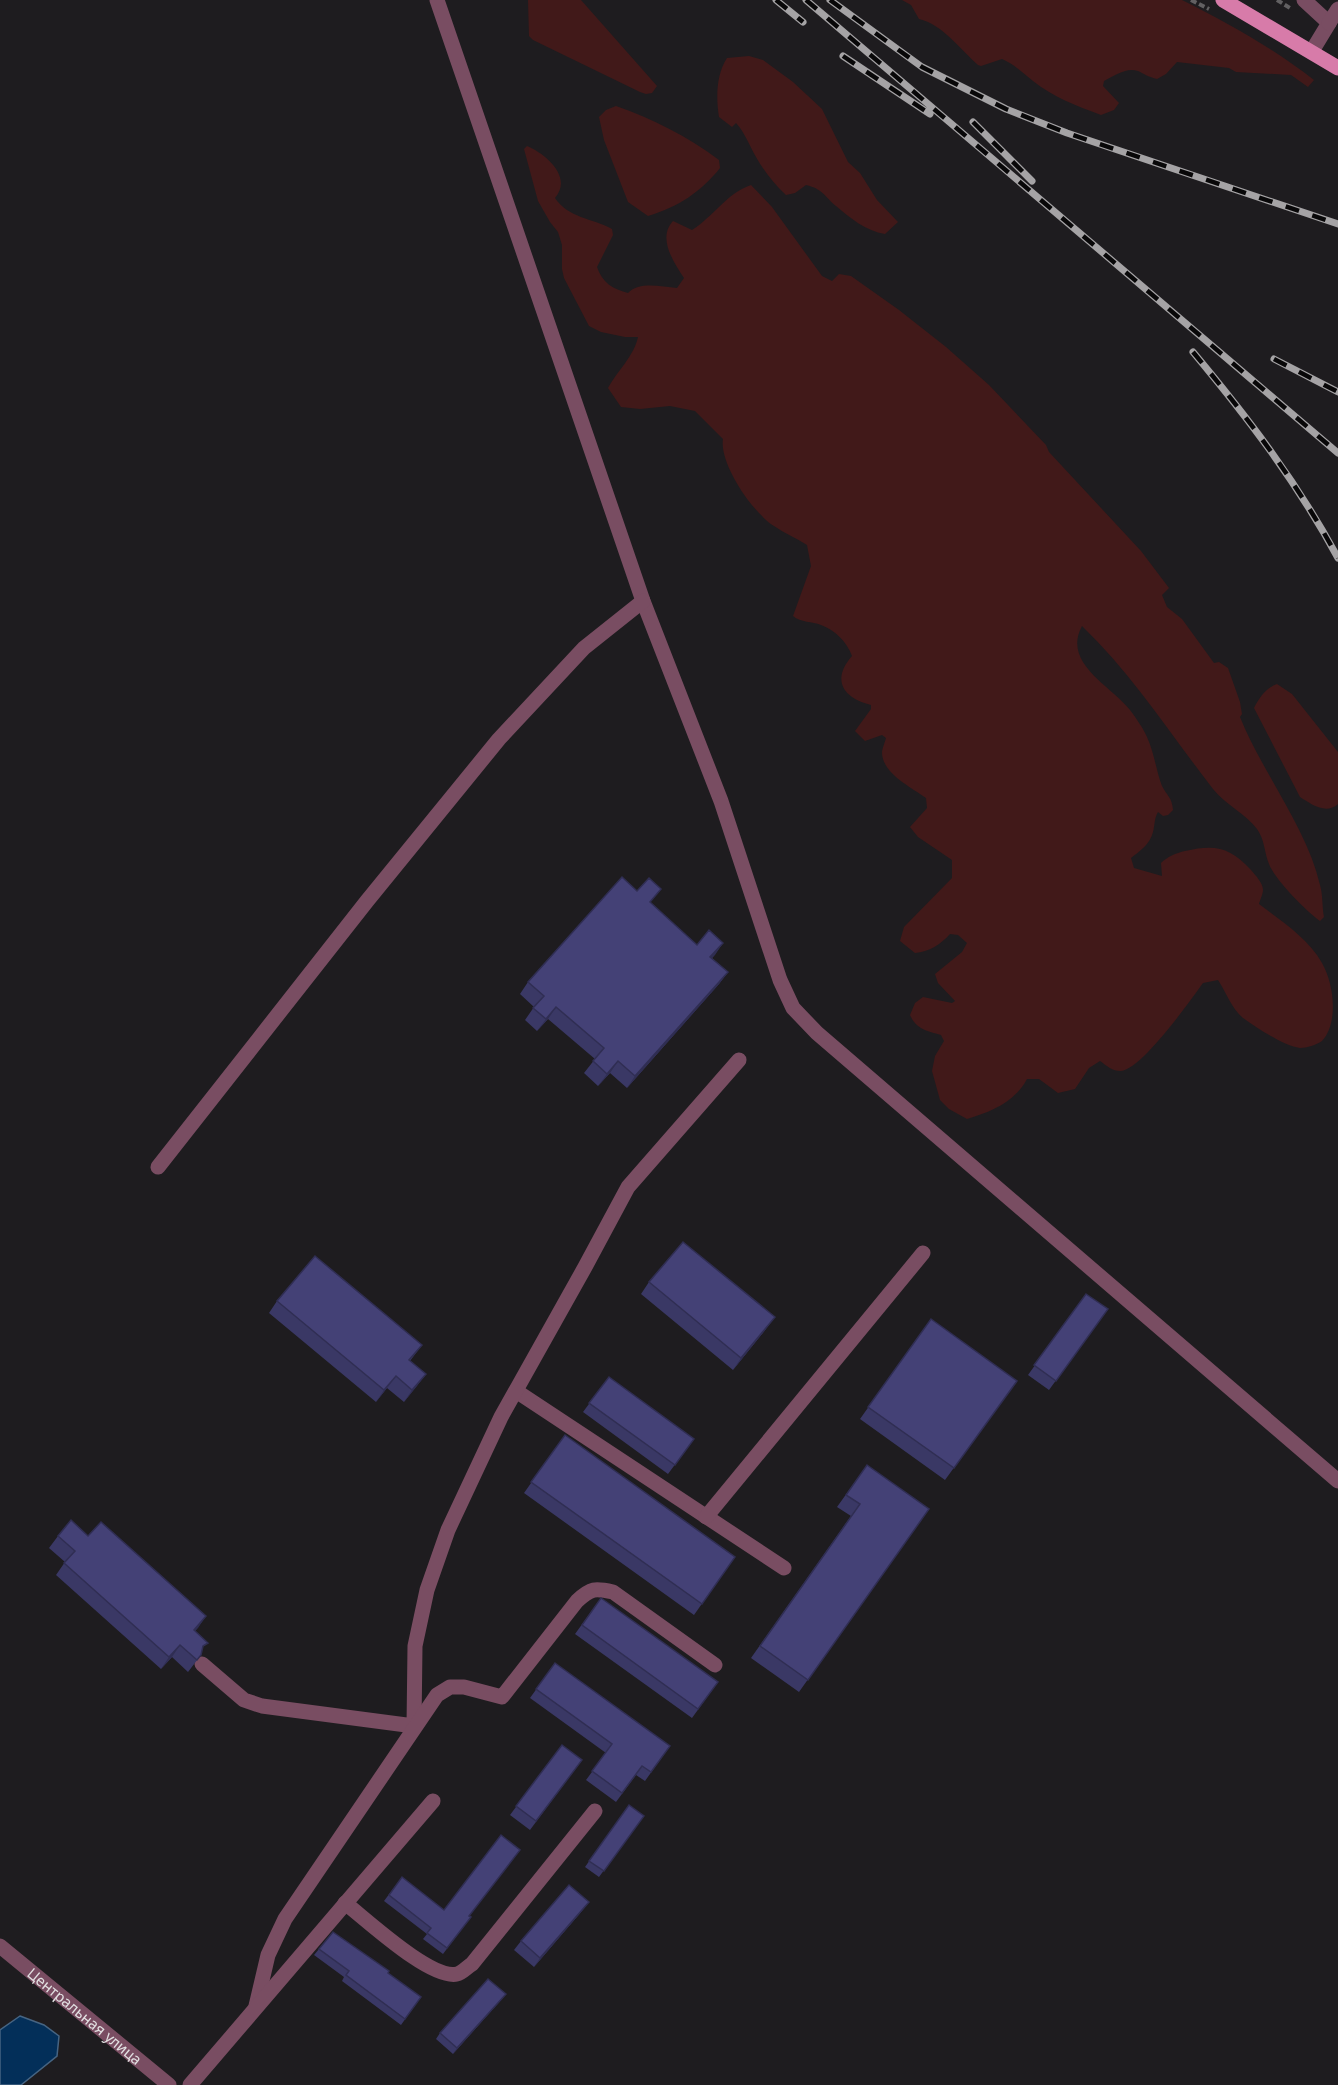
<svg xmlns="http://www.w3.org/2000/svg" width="1338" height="2085" font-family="'Noto Sans',sans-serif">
<rect width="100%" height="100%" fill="#1e1c1f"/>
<path fill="#411919" d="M528 0H581L657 86 652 93 646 94 640 92 533 40 529 36Z
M902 0H1182C1228 23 1273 48 1314 80L1308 87 1291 75 1236 72 1229 68 1177 62 1166 74 1157 79C1149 77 1144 74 1138 71 1126 67 1114 76 1104 81L1103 86 1119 103 1114 110 1101 115C1077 106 1053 97 1033 81 1022 72 1015 65 1002 59L981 66 978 65C961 50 942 24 919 19L911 5Z
M749 56 763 60 793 82 822 109 848 162 860 173 877 200 898 222 885 234C866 231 850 218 836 206 824 196 823 189 806 185L795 193 786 195C774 184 764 171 756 157 749 145 745 133 736 123L732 127 719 117C716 98 716 75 727 58Z
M616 106C653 119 687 136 719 160L720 168C701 192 678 207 648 216L628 202 604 140 599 117 606 110Z
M527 146C546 154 573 177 555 198 568 218 592 218 612 229L613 235 597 267C602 282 612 289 628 293 640 281 661 287 677 288L684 278C674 263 657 238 673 221L692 230C713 217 727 193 751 185L772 207 822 276 832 281 839 274 851 276 899 310 946 347 989 385 1046 445 1049 452 1141 551 1169 588 1162 595 1167 607 1182 619 1214 663 1219 662 1228 668 1240 702 1242 714 1240 717C1262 772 1307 828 1320 885 1323 895 1322 907 1324 917L1320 921C1306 911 1275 880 1269 864 1264 852 1265 840 1257 829 1246 814 1226 805 1213 789 1171 735 1132 674 1082 626 1062 663 1110 685 1130 710 1136 718 1143 728 1147 737 1154 752 1156 770 1162 786 1167 796 1172 797 1173 810L1168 815 1163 816 1158 812C1154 819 1155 824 1153 832 1150 844 1140 851 1131 858L1134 868 1162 876 1161 863C1167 857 1176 853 1185 851 1215 844 1230 847 1251 870 1256 876 1263 883 1263 890 1263 894 1260 900 1259 904 1281 921 1308 938 1322 963 1335 986 1338 1024 1322 1041 1316 1045 1307 1048 1300 1048 1284 1046 1257 1028 1243 1018 1232 1009 1226 992 1218 980L1203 983C1190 1001 1142 1069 1121 1071 1112 1071 1107 1066 1100 1061L1089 1068 1075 1089 1058 1093 1039 1079H1027C1015 1102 991 1112 967 1119L949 1109 940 1100 932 1071 935 1056 944 1041 941 1035C927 1031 916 1029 910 1015L915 1003 923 997 952 1003 955 1001 938 983 935 974 962 952 967 943 958 935 950 934C941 944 929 952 915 953L900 941 904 927 952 878V860L918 837 910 827 927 808 926 798C911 787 883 774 882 753 882 749 885 742 886 738L882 735 865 741 855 731 871 709V705C843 698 831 680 852 656 847 642 835 630 821 625 812 621 801 623 793 616L811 566 807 545C796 538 784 533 774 526 753 513 719 464 723 439L695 411 670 406 640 409 621 407 608 388C618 370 634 356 638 337H625L601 332 589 326 564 278 562 269V245L558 232 550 222 538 201 524 149Z
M1277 684 1292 694 1338 752V804C1326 815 1311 804 1300 797L1254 708C1259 698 1266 688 1277 684Z"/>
<path fill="#032f59" stroke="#466482" stroke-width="1.5" d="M20 2016 44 2025 59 2036 57 2056 21 2085H0V2030Z"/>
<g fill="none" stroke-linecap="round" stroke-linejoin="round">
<path stroke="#626062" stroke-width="4" stroke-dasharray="6 3" stroke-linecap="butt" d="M1191 0 1209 9
M1277 0 1290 8"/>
<g stroke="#794d62" stroke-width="15">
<path d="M437 0 643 601 721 801 780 980 793 1008 817 1033 1338 1481"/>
<path d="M1304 0 1329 23 1312 51"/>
<path d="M1329 23 1338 9"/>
<path d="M158 1167 367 901 499 739 584 648 643 601"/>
<path d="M516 1391 784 1568"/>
<path d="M706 1517 923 1253"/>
<path d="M202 1664 244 1700 262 1706 414 1726 415 1646 427 1590 448 1530 501 1417 585 1267 628 1187 739 1060"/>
<path d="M345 1903C367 1920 431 1980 457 1974 462 1973 467 1967 472 1964L595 1811"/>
<path id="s1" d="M0 1946 169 2085"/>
<path d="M256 2006 268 1955 285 1919 437 1695 450 1687H464L502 1697 577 1601C591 1588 595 1588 613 1592L715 1665"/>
<path d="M190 2085 433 1801"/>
</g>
<path stroke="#d77ba9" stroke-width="15" d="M1223 0 1338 68"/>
<g stroke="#a5a3a5" stroke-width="7">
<path id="rail" d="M776 0 803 22
M806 0 1338 453
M830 0 922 67 1006 109 1067 133 1338 224
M843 56 930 114
M973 122 1032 181
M1193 352C1248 418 1297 482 1338 558
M1274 359 1338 392"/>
</g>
<use href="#rail" stroke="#080708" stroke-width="4.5" stroke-dasharray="14" stroke-linecap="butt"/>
</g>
<path fill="#3a3865" d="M651 903 697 945 723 943 712 958 728 972 719 984 627 1088 610 1073 598 1086 584 1073 595 1059 548 1019 537 1031 525 1020 534 1007 520 994 528 982Z
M649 1282 766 1329 733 1370 641 1294Z
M1086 1294 1108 1309 1049 1390 1028 1375Z
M277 1301 422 1345 410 1361 426 1374 404 1402 387 1388 376 1402 269 1313Z
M931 1319 1017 1381 945 1480 860 1419Z
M609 1377 694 1439 668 1474 583 1412Z
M565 1435 735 1557 694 1615 524 1493Z
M867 1465 929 1509 799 1692 751 1658 851 1516 837 1507Z
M58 1536H88L206 1616 195 1631 202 1652 201 1655 188 1672 172 1657 161 1669 56 1575 65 1562 49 1548Z
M601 1598 718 1682 692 1718 575 1634Z
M555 1663 670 1746 645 1781 636 1775 616 1802 586 1780 606 1753 530 1698Z
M562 1745 582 1760 530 1830 510 1815Z
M629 1805 644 1816 599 1877 585 1867Z
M402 1877 444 1910 471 1917 443 1954 423 1939 427 1934 384 1901Z
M582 1911 534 1967 514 1950 521 1941Z
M319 1949 388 1973 421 1997 401 2025 342 1981 344 1977 314 1955Z
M501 2000 453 2054 436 2039 440 2033Z"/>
<path fill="#302e53" d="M723 943 715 955 702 969 710 957Z
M728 972 719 984 627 1088 635 1076Z
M556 1007 548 1019 537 1031 546 1019Z
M618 1061 610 1073 598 1086 607 1074Z
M775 1317 766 1329 733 1370 741 1358Z
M426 1374 417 1386 404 1402 412 1390Z
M396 1376 387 1388 376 1402 384 1390Z
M206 1616 198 1628 185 1642 194 1630Z
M180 1645 172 1657 161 1669 169 1657Z
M589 1902 582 1911 534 1967 540 1958Z
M506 1994 501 2000 453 2054 457 2048Z"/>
<path fill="#444176" stroke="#302e53" stroke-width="1.5" d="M622 877 637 891 649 878 661 889 650 902 697 945 709 930 723 943 710 957 728 972 635 1076 618 1061 607 1074 593 1061 604 1048 556 1007 546 1019 533 1008 544 996 528 982Z
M683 1242 775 1317 741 1358 649 1282Z
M315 1256 422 1345 409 1360 426 1374 412 1390 396 1376 384 1390 277 1301Z
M1086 1294 1108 1309 1056 1381 1034 1365Z
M931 1319 1017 1381 954 1468 868 1407Z
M609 1377 694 1439 675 1465 589 1403Z
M565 1435 735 1557 702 1604 531 1482Z
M867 1465 929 1509 808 1680 760 1646 860 1504 846 1495Z
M71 1520 88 1536 101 1522 206 1616 194 1630 208 1643 203 1646 201 1655 197 1660 180 1645 169 1657 64 1563 75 1551 58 1536Z
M601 1598 718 1682 698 1709 582 1625Z
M555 1663 670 1746 651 1772 642 1766 622 1793 592 1771 612 1744 536 1689Z
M562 1745 582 1760 536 1821 516 1806Z
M629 1805 644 1816 604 1871 589 1861Z
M501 1835 520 1850 469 1916 471 1917 447 1948 427 1933 431 1928 389 1895 402 1877 444 1910Z
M569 1885 589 1902 540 1958 521 1941Z
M333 1932 389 1971 388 1973 421 1997 405 2019 346 1975 349 1971 319 1949Z
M488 1979 506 1994 457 2048 440 2033Z"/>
<g text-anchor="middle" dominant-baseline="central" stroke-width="4.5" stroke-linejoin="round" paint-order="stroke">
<g font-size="15" fill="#e2e0e2" stroke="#080708">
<text stroke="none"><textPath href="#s1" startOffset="110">Центральная улица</textPath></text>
</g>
</g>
</svg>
